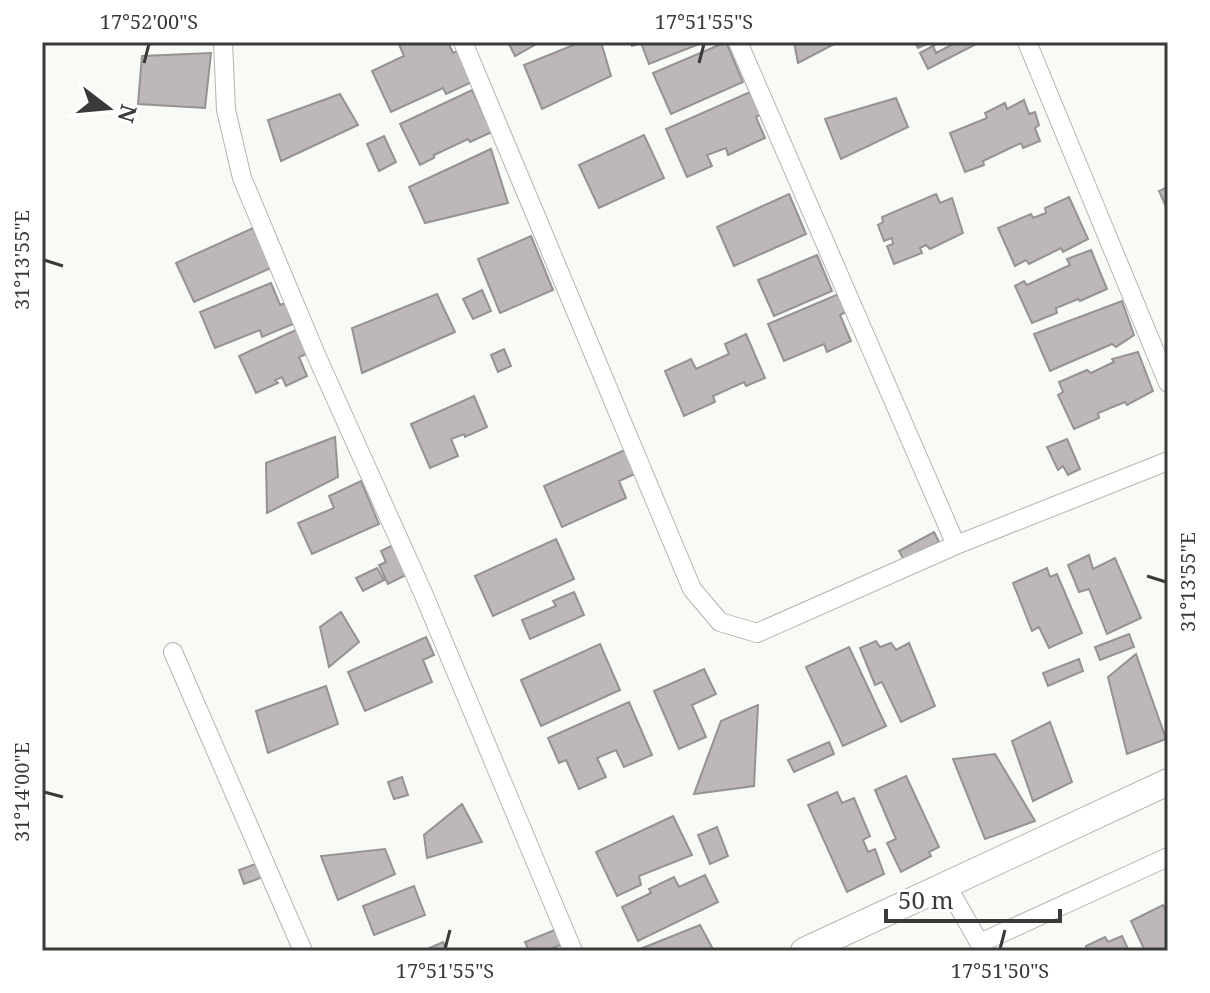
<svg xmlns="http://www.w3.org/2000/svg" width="1210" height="993" font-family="'Noto Serif',serif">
<rect width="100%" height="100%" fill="#f8faf5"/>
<path fill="#bdb7b9" stroke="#969193" stroke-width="2" d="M398 42H448L453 53 458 51 472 82 446 94 443 88 391 112 372 71 404 56Z
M508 42H540L515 56Z
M581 42H601L611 76 542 109 524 65Z
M630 42H704L649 64 641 43 632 46Z
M726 42 743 82 671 114 653 73Z
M794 42H838L798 63Z
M915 42H941L933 46 931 42 918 48Z
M957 42H980L928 69 920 53 933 46 936 53Z
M211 53 205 108 138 104 142 56Z
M472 90 492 132 470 142 468 139 434 155V158L420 165 400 124Z
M750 92 760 115 756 117 765 138 728 155 726 148 707 155 712 166 687 177 666 129Z
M340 94 358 125 281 161 268 120Z
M896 98 908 127 841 159 825 119Z
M1024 100 1029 114 1035 112 1039 125 1035 128 1040 141 1023 148 1021 143 983 161 984 165 965 172 950 133 987 118 985 113 1005 103 1007 109Z
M644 135 664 178 599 208 579 165Z
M384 136 396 162 379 171 367 144Z
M491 149 508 203 425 223 409 187Z
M1168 187V211L1159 191Z
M789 194 806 234 734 266 717 227Z
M936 194 940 203 952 198 963 233 930 249 926 245 920 248 922 253 894 264 887 246 893 244 892 238 884 241 878 225 883 222 882 217Z
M1069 197 1088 239 1063 252 1061 248 1029 264 1026 260 1015 266 998 228 1031 214 1033 218 1046 213 1045 208Z
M253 228 271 268 194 302 176 263Z
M531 236 553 290 500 313 478 259Z
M1091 250 1107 289 1080 301 1078 299 1056 308 1057 313 1032 323 1015 286 1024 281 1027 285 1070 265 1067 259Z
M817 255 832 291 774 316 758 280Z
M271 283 280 305 285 303 293 324 262 337 260 330 215 348 200 312Z
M482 290 491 311 473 319 463 299Z
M841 293 848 311 840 315 851 341 827 352 824 344 784 361 768 324Z
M437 294 455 332 362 373 352 328Z
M1122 301 1134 335 1116 347 1112 344 1050 371 1034 334Z
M298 329 309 353 299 357 307 376 286 386 282 377 275 380 278 383 256 393 239 356Z
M746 334 765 378 746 386 744 382 713 396 715 402 684 416 665 371 691 359 696 369 729 354 725 344Z
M504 349 511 366 498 372 491 355Z
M1138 352 1153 391 1127 405 1125 402 1098 413 1099 418 1074 429 1058 395 1063 392 1059 382 1087 370 1091 373 1114 362 1112 359Z
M474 396 487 427 465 437 464 434 451 439 458 456 430 468 411 424Z
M335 437 338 477 267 513 266 463Z
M1067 439 1080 469 1068 475 1063 466 1058 470 1047 447Z
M627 449 637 473 619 481 626 498 562 527 544 486Z
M361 481 379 524 312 554 298 523 334 508 329 496Z
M934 532 939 542 904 560 899 551Z
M556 539 574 579 493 616 475 576Z
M397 543 412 572 388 584 379 565 386 562 381 551Z
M1089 555 1093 569 1115 558 1141 618 1107 634 1089 589 1079 592 1068 565Z
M377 568 384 580 363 591 356 578Z
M1047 568 1050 577 1057 574 1082 633 1049 648 1039 627 1032 631 1013 583Z
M574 592 584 615 530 639 522 620 556 606 553 601Z
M341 612 359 642 329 667 320 627Z
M1129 634 1134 647 1100 660 1095 647Z
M426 637 434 655 423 660 432 682 365 711 348 672Z
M876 641 880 647 891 643 896 650 909 643 935 706 901 722 882 682 875 685 860 648Z
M600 644 620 690 541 726 521 680Z
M849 647 886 726 843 746 806 667Z
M1136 654 1166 739 1127 754 1108 677Z
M1079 659 1083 671 1048 686 1043 673Z
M704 669 716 694 692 705 706 737 679 749 654 691Z
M326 686 338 724 268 753 256 711Z
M629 702 652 755 624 767 616 750 597 758 606 777 579 789 566 760 559 763 548 738Z
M758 705 754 786 694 794 721 721Z
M1050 722 1072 782 1033 801 1012 741Z
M829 742 834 754 794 772 788 760Z
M995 754 1035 821 985 839 953 759Z
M906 776 939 847 929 852 931 856 901 872 887 843 896 839 875 790Z
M402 777 408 795 394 799 388 782Z
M837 792 842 803 854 798 870 836 863 840 868 852 875 849 884 874 847 892 808 805Z
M462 804 482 842 427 858 424 835Z
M673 816 692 855 639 876 641 885 617 896 596 852Z
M717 827 728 856 710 864 698 835Z
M385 849 395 874 338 900 321 856Z
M258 863 263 877 244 884 239 870Z
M705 875 718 902 638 941 622 907 651 893 649 889 674 877 679 887Z
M414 886 425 915 374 935 363 906Z
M1163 905 1168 915V951H1145L1131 921Z
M700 925 714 951H635Z
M557 929 563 944 546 951H529L525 942Z
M1122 936 1129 951H1088L1086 946 1105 937 1108 942Z
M443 942 447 951H423Z"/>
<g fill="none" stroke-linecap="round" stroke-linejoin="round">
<g stroke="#b4b5b0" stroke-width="20">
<path id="street" d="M223 42 226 110 242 178 317 357 423 593 573 951
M463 42 692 589 720 622 757 633 956 545 1168 461
M738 42 956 545
M1027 42 1168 383
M173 652 303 951
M947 886 984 951
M980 943 1168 857"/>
</g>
<g stroke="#b4b5b0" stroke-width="28">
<path id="secondary" d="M804 951 1168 782"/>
</g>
<use href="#street" stroke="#fff" stroke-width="18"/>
<use href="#secondary" stroke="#fff" stroke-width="26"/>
</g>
<path fill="none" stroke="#3a3a38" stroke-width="3" d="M144 63 149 44M699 63 704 44M44 260 63 266M1147 576 1166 582M44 792 63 797M445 949 450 930M1000 949 1005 930"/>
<rect width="1210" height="993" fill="none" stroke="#ffffff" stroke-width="88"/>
<g transform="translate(108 108) rotate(106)" stroke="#ffffff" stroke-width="6" paint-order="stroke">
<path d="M0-6L14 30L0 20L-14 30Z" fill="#3a3a38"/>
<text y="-12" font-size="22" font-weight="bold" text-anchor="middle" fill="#3a3a38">N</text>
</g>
<path d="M886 909v12h174v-12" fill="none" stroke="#3a3a38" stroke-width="4"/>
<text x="898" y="909" font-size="24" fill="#3a3a38" stroke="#ffffff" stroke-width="6" paint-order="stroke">50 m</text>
<rect x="44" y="44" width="1122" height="905" fill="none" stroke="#3a3a38" stroke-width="3"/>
<g font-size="20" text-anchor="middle" fill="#3a3a38">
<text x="149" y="29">17°52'00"S</text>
<text x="704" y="29">17°51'55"S</text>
<text transform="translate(22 260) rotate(-90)" y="7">31°13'55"E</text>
<text transform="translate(1188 582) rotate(-90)" y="7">31°13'55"E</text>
<text transform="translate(22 792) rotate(-90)" y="7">31°14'00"E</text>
<text x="445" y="978">17°51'55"S</text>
<text x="1000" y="978">17°51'50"S</text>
</g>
</svg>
